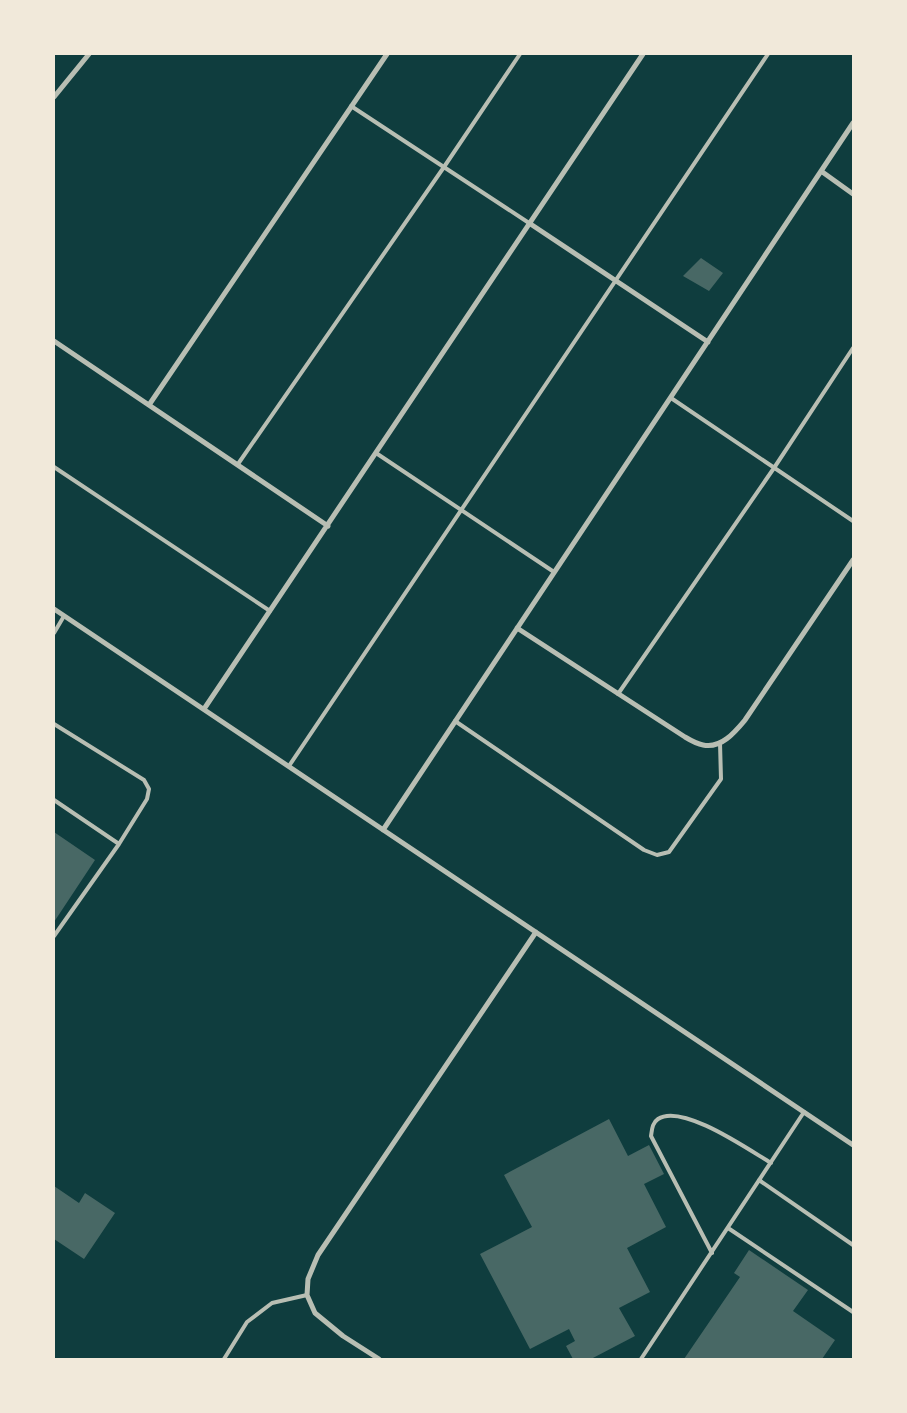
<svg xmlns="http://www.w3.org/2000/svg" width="907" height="1413" font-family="Merriweather,serif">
<rect width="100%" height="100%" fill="#0f3d3e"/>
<path fill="#486865" d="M701 258 723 273 709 291 683 276Z
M54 832 95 860 54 922Z
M609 1119 628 1156 649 1145 664 1174 644 1184 666 1227 627 1248 650 1292 619 1308 635 1336 591 1359H573L566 1346 575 1341 569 1329 530 1349 480 1254 532 1227 504 1175Z
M54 1186 79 1203 85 1193 115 1213 84 1259 54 1239Z
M749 1250 808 1290 793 1311 835 1340 822 1359H684L740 1277 734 1273Z"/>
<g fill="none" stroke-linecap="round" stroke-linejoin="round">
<path stroke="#b8beb3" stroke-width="4" d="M351 106 529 223
M671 398 853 521
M376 453 554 572
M238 464 444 167 520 54
M54 467 270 611
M54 633 64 616
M618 694 774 468 853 348
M455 721 644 850 657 855 669 852 721 779 720 743
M54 724 144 780 149 789 147 799 119 844 54 936
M289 766 768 54
M54 800 119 844
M759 1180 853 1245
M728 1228 853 1312
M712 1253 651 1136C652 1130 652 1123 658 1119 682 1103 749 1150 771 1163
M224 1359 247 1322 272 1303 307 1295
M641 1359 804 1112"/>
<path stroke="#b8beb3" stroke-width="5" d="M54 97 89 54
M821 171 853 194
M529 223 708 342
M54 341 328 526
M149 405 387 54
M54 609 853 1145
M517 628 685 737C690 740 697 744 703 745 721 749 735 732 745 720L853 560
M204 709 643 54
M383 830 853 123
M379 1359 343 1336 315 1313 307 1295 308 1279 318 1255 536 932"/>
</g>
<rect width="907" height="1413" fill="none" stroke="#f1e9da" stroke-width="110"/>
</svg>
